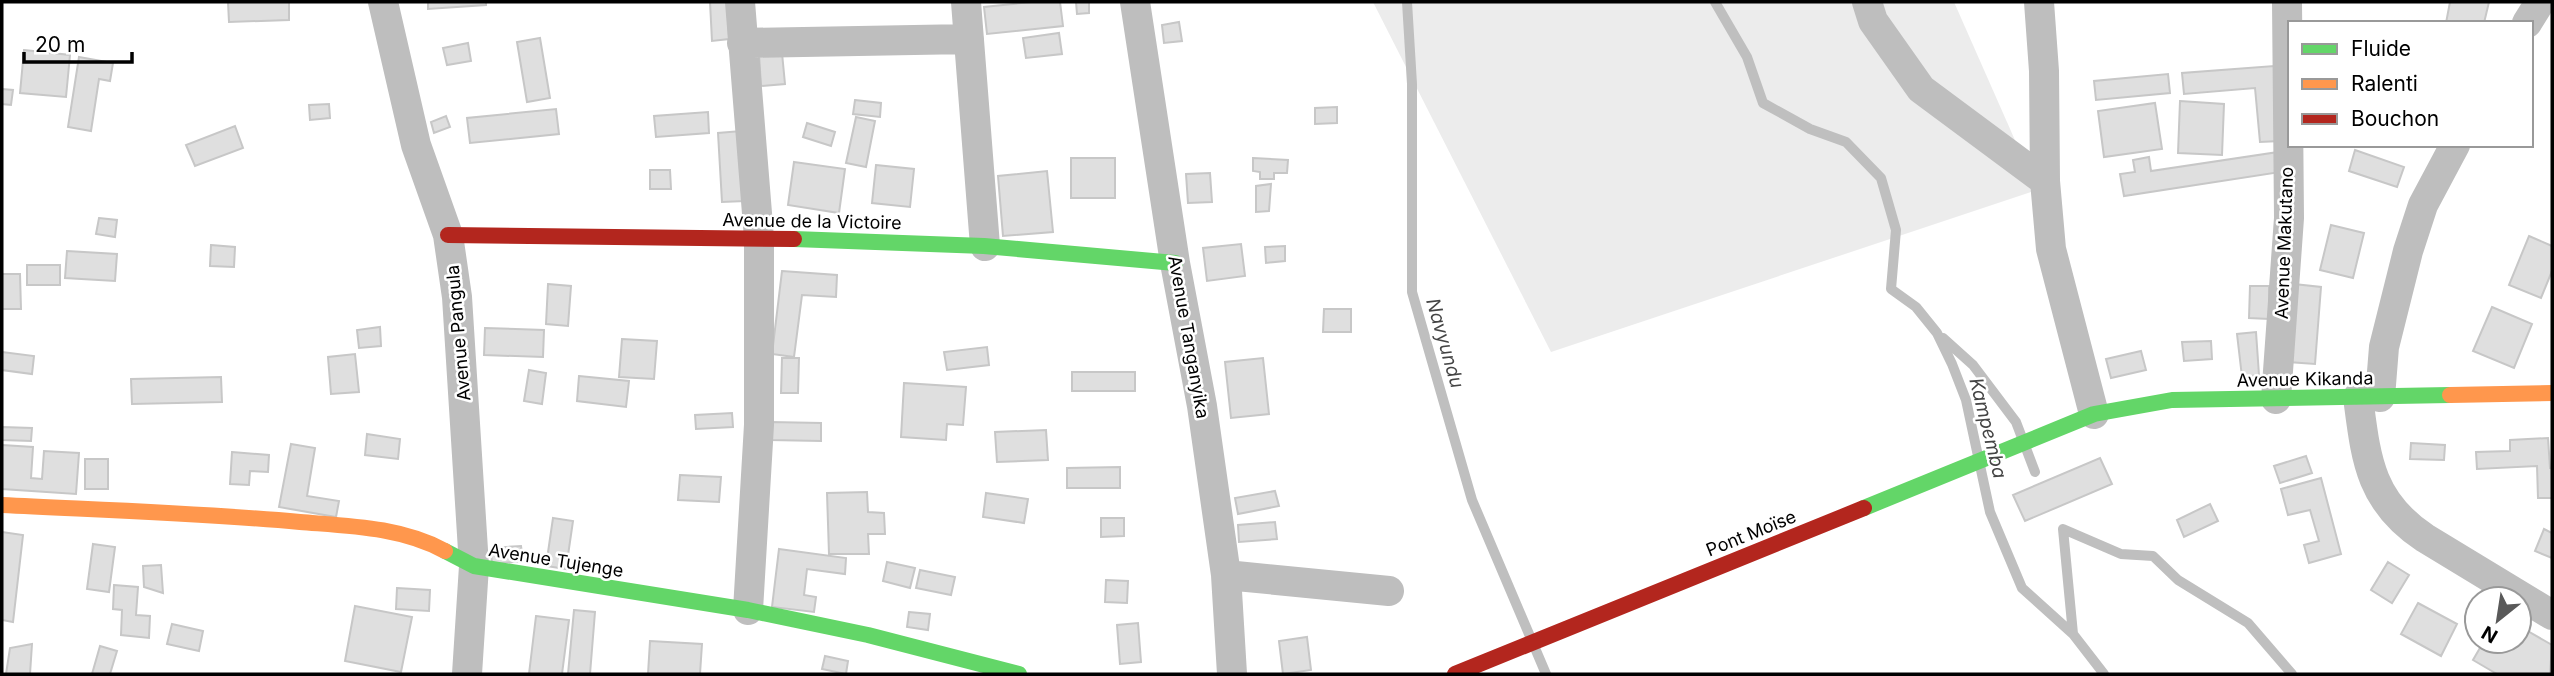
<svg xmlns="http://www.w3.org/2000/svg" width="2554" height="676" font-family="Inter,sans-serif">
<rect width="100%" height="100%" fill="#fff"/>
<path fill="#ececec" d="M1373 2H1954L2037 190 1551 352Z"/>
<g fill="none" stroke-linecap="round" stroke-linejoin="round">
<path stroke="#bfbfbf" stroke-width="10" d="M1407 2 1412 84V292L1472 500 1546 674
M1715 2 1747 57 1763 103 1810 129 1846 142 1881 178 1896 230 1891 289 1916 307 1937 333 1952 364 1966 400 1990 512 2022 588 2073 634 2104 674
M1943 338 1973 365 2016 422 2035 472
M2073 634 2063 529 2121 554 2153 556 2178 580 2248 623 2292 674"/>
</g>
<path fill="#dfdfdf" stroke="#c7c7c7" stroke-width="2" d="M228 2H289V20L229 22Z
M428 2H486V5L428 9Z
M710 2H727L729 39 712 41Z
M1031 2H1060L1063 26 987 34 984 7Z
M1076 2H1089V13L1077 14Z
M2450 2H2489L2484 23H2446Z
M1179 22 1182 41 1164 43 1162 25Z
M1059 33 1062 54 1026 58 1023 38Z
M540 38 550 98 527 102 517 42Z
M468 43 471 61 447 65 443 48Z
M24 50 70 55 66 97 20 93Z
M782 53 785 84 761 86 759 54Z
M79 57 113 63 110 81 99 79 91 131 68 127Z
M2274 66 2280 141 2260 142 2255 88 2184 94 2182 73Z
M2168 74 2170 93 2096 100 2094 81Z
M2 89 13 90 11 105 2 104Z
M855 100 881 103 880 117 853 114Z
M2180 101 2224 104 2222 155 2178 153Z
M2155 103 2162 149 2104 157 2098 111Z
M329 104 330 118 310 120 309 105Z
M1337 107V123L1315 124V108Z
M556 109 559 134 470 143 467 118Z
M708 112 709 133 656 137 654 116Z
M446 116 450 127 434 133 431 122Z
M856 117 875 121 866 167 846 163Z
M807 123 835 132 831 146 803 137Z
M235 126 243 148 195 166 186 145Z
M741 131 745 201 722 202 718 133Z
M2355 150 2404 167 2397 187 2349 171Z
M2285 151 2287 171 2124 196 2120 174 2135 172 2133 160 2149 157 2151 171Z
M1071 158H1115V198H1071Z
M1253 158 1288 160 1287 173H1274V179H1260V172L1253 171Z
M794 162 845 169 839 213 788 205Z
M876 165 914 169 910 207 872 203Z
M650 170H670L671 189H650Z
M1047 171 1053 232 1003 236 998 176Z
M1210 173 1212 202 1188 203 1186 174Z
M1271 184 1269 211 1256 212V186Z
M99 218 117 220 115 237 96 234Z
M2331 225 2364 233 2353 278 2320 270Z
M2529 236 2552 246V271L2541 298 2509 285Z
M1241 244 1245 276 1207 281 1203 248Z
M211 245 235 247 234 267 210 266Z
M1285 246V261L1266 263 1265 247Z
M67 251 117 254 115 281 65 278Z
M27 265H60V285H27Z
M782 271 837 275 836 297 802 295 794 357 772 354Z
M2 274H20L21 309H2Z
M548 284 571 286 568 326 546 324Z
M2294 284 2321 287 2315 364 2288 362Z
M2250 286H2269V319L2249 318Z
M2492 307 2532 324 2514 368 2473 351Z
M1324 309H1351V332H1323Z
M380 327 381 346 359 348 357 330Z
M485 328 544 330 543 357 484 355Z
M2256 332 2259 375 2242 377 2237 334Z
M622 339 657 341 654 379 619 377Z
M2211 341 2212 359 2184 361 2182 342Z
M987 347 989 365 947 370 944 352Z
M2141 351 2146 370 2111 378 2106 359Z
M2 352 34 356 32 374 2 370Z
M355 354 359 392 331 394 328 357Z
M782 358H799L798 393H781Z
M1263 358 1269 414 1231 418 1225 362Z
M529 370 546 373 542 404 524 401Z
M1072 372H1135V391H1072Z
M579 376 629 381 626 407 577 401Z
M221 377 222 402 132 404 131 379Z
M904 383 966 387 963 425 947 424 946 440 901 437Z
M732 413 733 427 696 429 695 415Z
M770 422 821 423V441L770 440Z
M2 427 32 428 31 441 2 440Z
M1046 430 1048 460 997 462 995 432Z
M367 434 400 439 398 459 365 455Z
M2548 438 2550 468H2552V498H2538L2537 466 2477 469 2476 452 2510 451V440Z
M2411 443 2445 445 2444 460 2410 459Z
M291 444 315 448 307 496 339 501 336 517 279 507Z
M2 445 33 447 31 478 42 479 44 451 79 453 76 494 2 489Z
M232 452 269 455 268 472 250 471 249 485 230 484Z
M2306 456 2312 473 2280 483 2274 466Z
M2100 458 2112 484 2025 521 2013 495Z
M85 459H108V489H85Z
M1120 467V488H1067V468Z
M680 475 721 477 719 502 678 500Z
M2321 478 2341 554 2309 563 2304 545 2319 541 2310 510 2288 515 2281 489Z
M1275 491 1279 506 1238 514 1235 498Z
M867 492 868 512 884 513 885 534H868L869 554H829L827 493Z
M986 493 1028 499 1024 523 983 517Z
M2210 504 2218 521 2184 537 2177 520Z
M553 518 573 521 566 569 546 566Z
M1101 518H1124V536L1101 537Z
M1275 522 1277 539 1239 542 1238 525Z
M2544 529 2552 533V558L2535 551Z
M2 532 23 535 13 622 2 620Z
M93 544 115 547 109 592 87 589Z
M521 546 523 561 492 564 491 548Z
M779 549 846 558 845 574 807 569 804 595 816 597 814 612 772 607Z
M887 562 915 568 910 588 883 581Z
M2388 562 2409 575 2392 603 2371 590Z
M161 565 163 593 144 587 143 566Z
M920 570 955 577 951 595 916 588Z
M1106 580 1128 581 1127 603 1105 602Z
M114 585 138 587 136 615 150 616 149 638 121 635 122 610 113 609Z
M397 588 430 590 429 611 396 609Z
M2418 603 2457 624 2441 656 2401 634Z
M355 606 412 617 401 672 345 661Z
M574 610 595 612 590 674H568Z
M909 612 930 614 928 630 907 627Z
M536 616 569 620 562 674H529Z
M1138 623 1141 662 1120 664 1117 625Z
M172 624 203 631 199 651 167 644Z
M2519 626 2552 645 2550 674H2497L2473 660 2484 641H2519Z
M1307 637 1311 670 1283 674 1279 641Z
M650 641 702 644 700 674H648Z
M32 644 30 674H6L10 648Z
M100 646 117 651 110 674H92Z
M825 656 848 661 846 674 822 669Z"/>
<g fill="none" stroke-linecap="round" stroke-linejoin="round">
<path stroke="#bebebe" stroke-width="30" d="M383 2 416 145 448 235 457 297 474 566 467 674
M740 2 759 238V425L748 610
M966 2 985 246
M1135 2 1175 263 1202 406 1226 575 1232 674
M1867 2 1873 21 1921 89 2045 181
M2039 2 2044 71 2045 181 2051 249 2094 414
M2527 23 2540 2
M742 43 969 39
M2358 397C2366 458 2369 501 2425 538L2552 615
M2380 397 2384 347 2408 251 2423 205 2455 145
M2276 399 2289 218 2287 2
M1226 575 1389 591"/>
<path stroke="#63d668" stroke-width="16" d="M794 239 984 246 1175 263
M1864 508 2094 414 2172 400 2450 395
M445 551 474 566 748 610 868 635 1019 674"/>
<path stroke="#ff974d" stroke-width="16" d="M2450 395 2552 393
M2 505C101 510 201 513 300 522 349 526 401 527 445 551"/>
<path stroke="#b3261e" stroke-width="16" d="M448 235 794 239
M1455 674 1864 508"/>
</g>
<g text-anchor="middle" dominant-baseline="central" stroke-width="5" stroke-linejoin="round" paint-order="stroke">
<g font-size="18" fill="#000" stroke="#fff">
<text transform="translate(812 221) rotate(1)">Avenue de la Victoire</text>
<text transform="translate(2284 243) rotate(-88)">Avenue Makutano</text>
<text transform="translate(458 333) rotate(-95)">Avenue Pangula</text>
<text transform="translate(1189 337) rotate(80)">Avenue Tanganyika</text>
<text transform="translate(2305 379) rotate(-1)">Avenue Kikanda</text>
<text transform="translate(1751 533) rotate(-22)">Pont Moïse</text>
<text transform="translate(556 560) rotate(9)">Avenue Tujenge</text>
</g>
<g font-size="19" font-style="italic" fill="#444" stroke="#fff">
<text transform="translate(1445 343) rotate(74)">Navyundu</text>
<text transform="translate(1988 428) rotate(76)">Kampemba</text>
</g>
</g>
<rect width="2554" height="676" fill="none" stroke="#000000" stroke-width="7"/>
<rect x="2288" y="21" width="245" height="126" fill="#ffffff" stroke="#999999" stroke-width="2"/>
<rect x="2302" y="44" width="35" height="10" fill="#63d668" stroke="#999999" stroke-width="2"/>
<text x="2351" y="56" font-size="21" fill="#000000">Fluide</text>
<rect x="2302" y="79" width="35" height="10" fill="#ff974d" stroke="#999999" stroke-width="2"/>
<text x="2351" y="91" font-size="21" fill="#000000">Ralenti</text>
<rect x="2302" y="114" width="35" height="10" fill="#b3261e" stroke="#999999" stroke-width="2"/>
<text x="2351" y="126" font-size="21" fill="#000000">Bouchon</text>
<g transform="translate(2498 620) rotate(210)"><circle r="33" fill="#ffffff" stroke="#999999" stroke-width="2"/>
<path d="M0-5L12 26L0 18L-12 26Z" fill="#595959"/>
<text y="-10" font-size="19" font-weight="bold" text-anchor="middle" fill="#000000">N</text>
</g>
<path d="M24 52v10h108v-10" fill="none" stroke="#000000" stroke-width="3.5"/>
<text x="35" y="52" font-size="21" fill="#000000" stroke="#ffffff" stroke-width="5" paint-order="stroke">20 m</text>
</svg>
